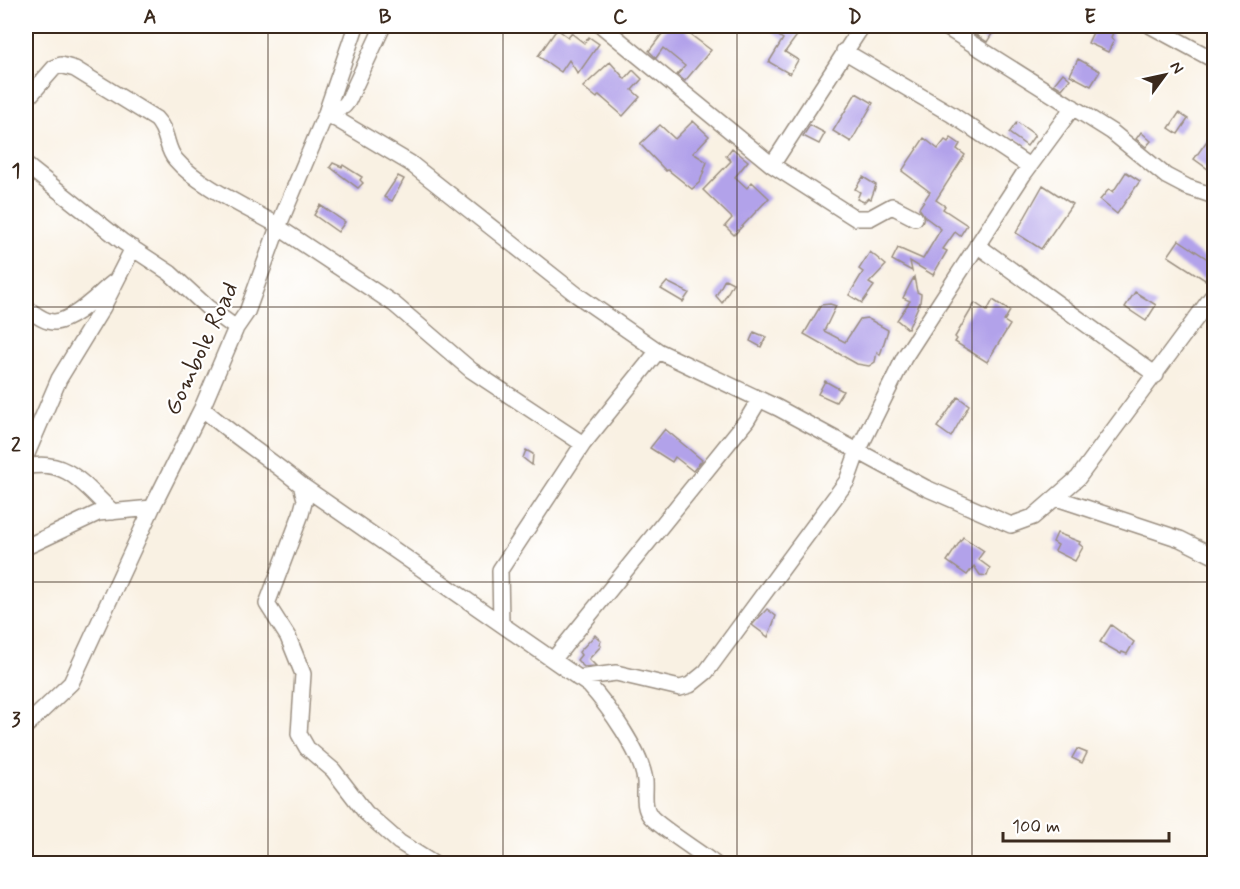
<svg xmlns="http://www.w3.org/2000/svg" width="1240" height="889" font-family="Mynerve,sans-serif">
<rect width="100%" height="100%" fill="#fff"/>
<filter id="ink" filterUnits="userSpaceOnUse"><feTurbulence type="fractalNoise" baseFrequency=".0167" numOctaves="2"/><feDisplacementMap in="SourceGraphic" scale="12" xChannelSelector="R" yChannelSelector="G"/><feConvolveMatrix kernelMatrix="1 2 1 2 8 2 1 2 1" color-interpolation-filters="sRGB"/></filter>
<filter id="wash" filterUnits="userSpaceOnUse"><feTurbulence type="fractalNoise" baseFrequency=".008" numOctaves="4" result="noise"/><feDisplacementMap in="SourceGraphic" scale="24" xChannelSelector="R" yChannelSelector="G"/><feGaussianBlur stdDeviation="1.35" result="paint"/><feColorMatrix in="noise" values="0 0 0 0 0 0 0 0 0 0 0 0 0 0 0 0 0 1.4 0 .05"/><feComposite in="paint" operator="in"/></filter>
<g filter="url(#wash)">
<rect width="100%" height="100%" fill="#f9f1e3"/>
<g id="blocks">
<path fill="#b2a2ea" d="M668 26H679L711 50 685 81 677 75 685 66 663 48 656 58 649 51Z
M776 26H804L785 52 798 60 790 74 769 62 783 39 771 31Z
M966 26H997L987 42 965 28Z
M1096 26 1113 32 1111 38 1114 40 1108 52 1088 43Z
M557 29 568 37 571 33 584 43 589 37 599 44 578 74 569 60 561 72 538 56Z
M1078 59 1100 71 1091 86 1070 75Z
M610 62 625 79 633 70 642 79 632 90 640 97 623 116 599 95 597 98 583 87Z
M1063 73 1070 79 1062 89 1054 84Z
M856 93 873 103 851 142 833 131Z
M1179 113 1188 119 1178 134 1169 128Z
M693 121 709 136 693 153 707 162 700 182 692 189 668 170 666 171 640 144 660 125 675 139Z
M1017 122 1035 135 1027 146 1009 133Z
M810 125 825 133 819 144 803 136Z
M1141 132 1151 141 1146 147 1136 139Z
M924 138 938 149 945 140 948 142 951 138 960 144 957 149 965 155 936 200 945 206 943 209 967 225 960 236 955 232 943 249 947 251 933 275 910 261 912 271 892 260 898 248 923 259 941 229 925 217 919 208 930 192 902 171Z
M1209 138 1215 142V174L1194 159Z
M732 148 748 161 735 177 747 188 752 182 769 198 734 235 725 226 732 218 703 190 731 161 726 156Z
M333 163 342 167 343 165 362 177 360 180 363 183 358 188 330 167Z
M1126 172 1140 181 1117 214 1100 200 1109 189 1113 192Z
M398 176 404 179 392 201 384 197Z
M863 177 876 185 871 199 868 198 864 202 857 199 860 192 855 189Z
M1043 185 1072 204 1041 249 1016 233Z
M320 205 345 222 338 232 314 215Z
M1179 240 1215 264 1205 280 1168 256Z
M870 252 886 265 869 283 874 286 862 303 849 295 863 272 859 269Z
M914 277 917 292 921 294 920 302 908 329 897 320 910 301 903 298Z
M725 279 733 283 722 303 716 296Z
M667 282 689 293 683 302 661 289Z
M1135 292 1156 305 1146 321 1125 307Z
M993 300 1010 311 1004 321 1010 325 987 362 955 342 957 339 955 337 975 303 987 311Z
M830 304 836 306 824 331 845 342 860 319 867 318 888 330 880 355 877 352 875 362 869 366 857 364 804 334 821 305Z
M754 332 766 337 761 347 750 341Z
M825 381 843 391 836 402 818 394Z
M958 397 969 405 951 437 937 427Z
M665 429 702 460 693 471 675 457 672 462 650 448Z
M526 450 533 454 532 465 523 458Z
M1057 533 1080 542 1079 544 1083 547 1075 561 1055 551 1058 545 1053 542Z
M963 537 984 551 978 559 990 568 987 576 980 575 974 566 967 575 947 561Z
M767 609 776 616 768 637 752 625Z
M1111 625 1134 642 1127 654 1122 652 1121 654 1100 642Z
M595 635 601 641 599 644 601 646 589 659 596 666 584 667 577 660 581 655 579 652Z
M1077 749 1087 753 1082 763 1072 758Z"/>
</g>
</g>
<g filter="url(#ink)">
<use href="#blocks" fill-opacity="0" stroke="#9a8e80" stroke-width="1.5"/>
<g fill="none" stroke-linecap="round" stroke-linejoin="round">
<g stroke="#9a8e80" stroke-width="18">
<path id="minor" d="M602 26 772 165 855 218H870L892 206 915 218
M944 26 1112 132 1166 176 1187 187 1214 196
M1151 26 1214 60
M844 51 951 114 1029 166
M26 100 54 68 61 65 75 69 156 119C169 132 165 148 176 160 197 185 250 209 279 226
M327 110 344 106 348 101 383 26
M326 113 410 163 577 295 658 351 778 408 926 488 1011 525 1033 517 1078 478 1214 294
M26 165 123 242 170 273 207 307 236 328
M772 165 862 26
M278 227 394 304 471 370 583 444
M977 245 1156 375
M26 308C34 313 45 323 55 322 76 319 98 294 114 282
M202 408C233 436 269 458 301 485L589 685C608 706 642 753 645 781 646 793 642 806 651 817 661 828 701 853 715 864
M26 456 59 379 103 307 133 248
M26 467C68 458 84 486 113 512
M301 485 305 499 301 514 267 604 288 637 303 674 299 734 307 748 333 770 366 813 399 842 434 864
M1056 498 1180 539 1214 556
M26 547 98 513 152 508
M501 624 500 570 583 444 658 351
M553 660 747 420 759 400
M578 678 616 673 680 688 690 685 706 672 847 481 857 453 904 358 1023 175 1073 107
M26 726 71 683 152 508 202 408 236 328 247 312 278 227 326 113 356 26"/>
</g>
<use href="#minor" stroke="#fff" stroke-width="15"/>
</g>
</g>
<path fill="none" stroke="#3b2a1e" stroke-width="1.5" stroke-opacity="0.55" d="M268 26V864M503 26V864M737 26V864M972 26V864M26 307H1214M26 582H1214"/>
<g text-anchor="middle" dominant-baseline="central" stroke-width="4.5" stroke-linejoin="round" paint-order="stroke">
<g font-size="24" fill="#3b2a1e" stroke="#fff">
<text transform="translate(202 349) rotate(-65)">Gombole Road</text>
</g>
</g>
<rect width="1240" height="889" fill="none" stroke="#fff" stroke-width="66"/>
<g transform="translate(1165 75) rotate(57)" stroke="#ffffff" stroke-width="4.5" paint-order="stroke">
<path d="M0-4.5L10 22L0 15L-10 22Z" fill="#3b2a1e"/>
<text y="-9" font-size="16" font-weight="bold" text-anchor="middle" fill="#3b2a1e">N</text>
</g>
<path d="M1003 832v9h166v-9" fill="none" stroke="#3b2a1e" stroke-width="3"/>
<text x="1012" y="832" font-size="18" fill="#3b2a1e" stroke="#ffffff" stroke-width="4.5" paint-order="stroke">100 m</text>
<rect x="33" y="33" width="1174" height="823" fill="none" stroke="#3b2a1e" stroke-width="2"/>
<g font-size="20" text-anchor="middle" font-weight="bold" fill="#3b2a1e">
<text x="150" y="23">A</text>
<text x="385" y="23">B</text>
<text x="620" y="23">C</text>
<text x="855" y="23">D</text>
<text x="1090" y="23">E</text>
<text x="16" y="177">1</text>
<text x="16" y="451">2</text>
<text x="16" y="726">3</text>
</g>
</svg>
